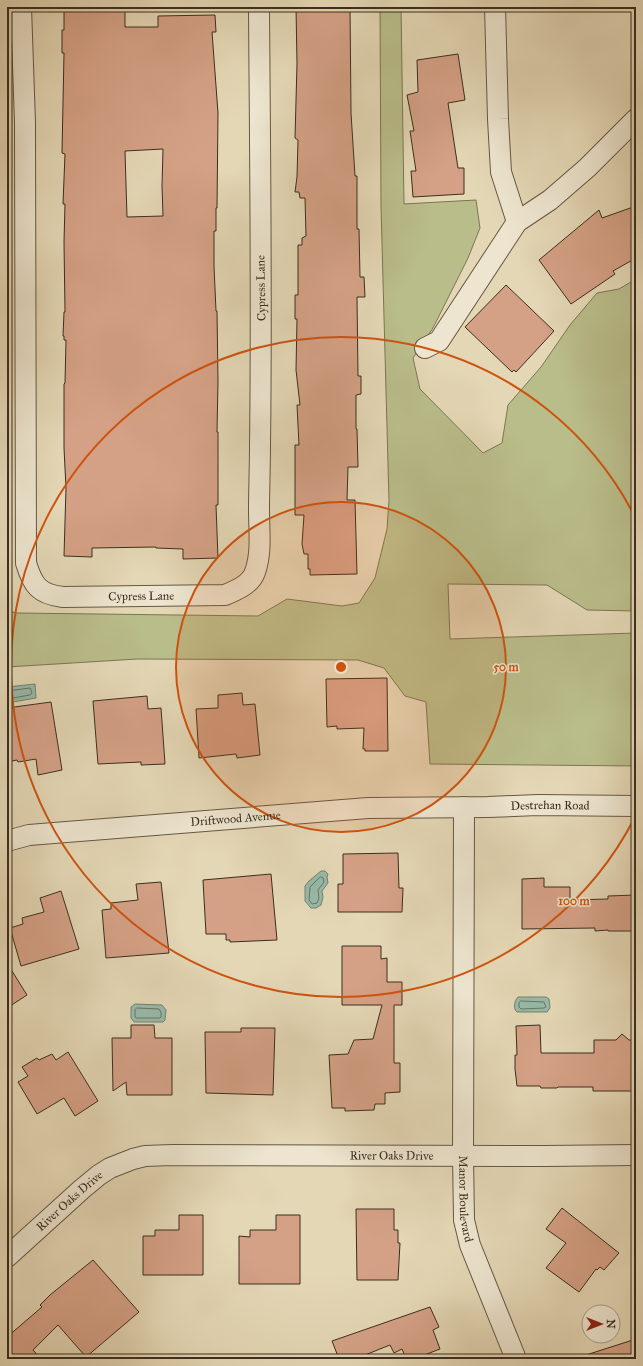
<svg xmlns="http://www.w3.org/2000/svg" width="643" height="1366" font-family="'IM FELL Great Primer',serif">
<rect width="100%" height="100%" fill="#e4d7b5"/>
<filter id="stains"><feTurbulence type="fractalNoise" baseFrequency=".005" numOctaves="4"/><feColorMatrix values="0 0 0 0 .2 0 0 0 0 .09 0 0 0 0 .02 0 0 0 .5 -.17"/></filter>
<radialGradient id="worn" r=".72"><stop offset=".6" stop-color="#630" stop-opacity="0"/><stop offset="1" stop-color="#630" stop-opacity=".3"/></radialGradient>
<path fill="#b9bd8a" stroke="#7a7654" d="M380 7H401L404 204 476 200 480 228 468 258 433 328 413 358 420 389 483 453 502 443 508 405 541 367 570 325 597 293 619 289 636 279V611L587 610 547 585 448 584 450 639 636 633V766L430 764 426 702 405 696 384 668 358 660 137 659 7 667V611L17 613 258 616 287 599 342 606 359 603 375 578 387 529 389 501 381 206Z"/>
<path fill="#97baa8" stroke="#728271" d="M35 684 36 698 7 703V687Z
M321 871H325L328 874 327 877 328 883 322 891 323 897 321 905 316 908H311L305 901V886L309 881Z
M518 997H546L549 999 550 1008 547 1012H517C513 1009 514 1001 518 997Z
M135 1004 162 1005 166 1010 165 1020 163 1022H134L131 1018V1007Z"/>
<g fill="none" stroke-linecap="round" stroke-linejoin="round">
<path stroke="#697464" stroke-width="1" d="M7 691 30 688 31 690 32 693 30 695 7 699
M321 877 323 878 324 882 318 890 319 898 317 903 312 904 309 900 310 887 318 879Z
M521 1001 544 1002 546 1007 544 1008 521 1009 519 1007V1003Z
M137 1008 159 1009 161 1012V1017L160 1018H136L135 1016V1010Z"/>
</g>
<path fill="#d5a186" stroke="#3b2e1f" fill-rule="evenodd" d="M296 7H350L351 113 355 176H357V229H359L360 277H364L365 297H357L358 376H361V394L356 395V429H357L358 467H348L347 500H355L357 574 310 575V569H308V554H304L302 544 304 515H295V445H299L297 405H300L296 370 297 319H295V295H298V245H302V238L306 236 305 198H300L299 192H295L297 177 298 140 295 138 297 64Z
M125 9V27H158V16L215 15 216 32H212L218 113 217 208H216V231H214V266L216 311H217L218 381 217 432H218V505H216L218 558 183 559V549L156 548V547L92 548V557L64 556 66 488 64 448V384L65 383 66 340H64V336H63L64 312H65L64 242 65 204H63L65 154 62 153 64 53H62V30H64V10ZM163 149 162 186 163 216 127 217 125 151Z
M458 54 465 100 448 103 458 168H464V194L413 197 411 171H416L410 131H414L407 95 418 92 417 60Z
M636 206V258L613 271 615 274 571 304 539 260 599 210 602 218Z
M506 285 554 331 516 372 514 370 512 372 465 327Z
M387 678 388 751H365V749H363L364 728 337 729V726L327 727 326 679Z
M242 693 243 705 255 704 260 755 237 758 236 754 199 758 196 709 218 708V695Z
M147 696 148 709 161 708 165 764 141 765V762L98 764 93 701Z
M51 702 62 770 38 775 36 759 18 762 17 760 7 762V708Z
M398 853 399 888H403L402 912H338V884H343V854Z
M271 874 277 940 230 942V940H226V934H206L203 880Z
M544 878V887H570V900L608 899V896L636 895V931H608V930L595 931V928L522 929V879Z
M161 882 169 953 106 958 102 910 111 909V903L138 900 136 884Z
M61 891 79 949 21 966 10 928 23 924 22 918 44 912 40 898Z
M342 946H381V959L387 958V982H402V1005H394V1063H400V1092L385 1093V1104H375L374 1110 345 1111V1108H332L329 1055 348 1054 354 1040 373 1039 382 1005H342Z
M7 963 27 995 7 1008Z
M131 1025H154L155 1038H172V1095H127L126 1082 113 1091 112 1038H131Z
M540 1025 541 1053H594V1040H616L622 1034 629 1040H636V1091H593V1087H558L557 1088H541L540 1086H517L515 1069V1055H517L516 1026Z
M241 1028H275L273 1095 206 1093 205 1032H241Z
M68 1052 98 1101 75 1116 64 1098 37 1114 18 1082 28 1076 22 1067 37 1058 39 1060 52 1054 56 1060Z
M562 1208 619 1253 604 1270 600 1267 597 1270 596 1269 579 1292 546 1268 566 1243 546 1229Z
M356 1209H394V1230H398V1243H400L398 1280H357Z
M179 1215H203V1275H143V1236H155V1230H179Z
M276 1215H300V1284H239V1236L250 1237V1230H276Z
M93 1260 139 1312 86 1357 58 1325 33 1350 41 1359H7V1337L42 1307 40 1305 50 1295Z
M430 1307 439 1327 433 1330 440 1349 414 1359H406L402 1349 394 1353 390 1345 355 1359H339L332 1341Z
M636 1339V1359H586V1355Z"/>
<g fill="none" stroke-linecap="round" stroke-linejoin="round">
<g stroke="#655844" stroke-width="22">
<g id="minor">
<path id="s1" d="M21 7 25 123 26 563C33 586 39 594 63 597L225 595C237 590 251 584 255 572 262 552 259 531 259 511 259 489 260 467 260 444 262 299 260 153 259 7"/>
<path d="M517 222 550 200 587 168 636 119"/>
<path d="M425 348 439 341 517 222 501 172 498 119 495 7"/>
<path id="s2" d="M464 807 463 1155 464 1220 470 1245 516 1359"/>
<path id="s3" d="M7 841 29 835 54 833 368 808 488 807 538 805 636 806"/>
<path id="s4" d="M7 1257 82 1189 99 1175 110 1168 133 1159 145 1156 172 1155 545 1156 636 1155"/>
</g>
</g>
<use href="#minor" stroke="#ede5cf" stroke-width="20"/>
</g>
<circle cx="341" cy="667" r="165" fill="#ce530f" fill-opacity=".12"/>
<g fill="none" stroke="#ce530f" stroke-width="2">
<circle cx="341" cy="667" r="165"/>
<path d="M635 817A330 330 0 1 1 635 517"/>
</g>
<g text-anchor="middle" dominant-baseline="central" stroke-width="3" stroke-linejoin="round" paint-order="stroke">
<g font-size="12" fill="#3b2e1f" stroke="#ede5cf">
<text transform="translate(261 288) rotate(-91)">Cypress Lane</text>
<text stroke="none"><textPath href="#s1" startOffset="689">Cypress Lane</textPath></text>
<text stroke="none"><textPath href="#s3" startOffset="545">Destrehan Road</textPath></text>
<text stroke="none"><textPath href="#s3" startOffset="230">Driftwood Avenue</textPath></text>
<text stroke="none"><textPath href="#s4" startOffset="420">River Oaks Drive</textPath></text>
<text stroke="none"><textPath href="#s4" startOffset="84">River Oaks Drive</textPath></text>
<text stroke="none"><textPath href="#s2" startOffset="392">Manor Boulevard</textPath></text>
</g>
</g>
<circle cx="341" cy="667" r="6" fill="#ce530f" stroke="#ede5cf" stroke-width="2"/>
<g font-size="12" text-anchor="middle" font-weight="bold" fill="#ce530f" stroke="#ede5cf" stroke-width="3" stroke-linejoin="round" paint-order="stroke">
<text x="506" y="671">50 m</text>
<text x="574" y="905">100 m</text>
</g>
<rect width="643" height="1366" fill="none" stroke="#e4d7b5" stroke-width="24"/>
<rect x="8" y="8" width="627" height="1350" fill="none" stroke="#3b2e1f" stroke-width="2"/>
<rect x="12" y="12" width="619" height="1342" fill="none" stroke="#3b2e1f"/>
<g transform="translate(601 1324) rotate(90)"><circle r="19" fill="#ede5cf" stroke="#a69c89"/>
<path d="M0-3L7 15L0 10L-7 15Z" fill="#8f2418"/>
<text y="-6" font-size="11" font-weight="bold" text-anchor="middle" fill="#3b2e1f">N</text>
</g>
<rect width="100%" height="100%" filter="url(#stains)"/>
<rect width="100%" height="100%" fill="url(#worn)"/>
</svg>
